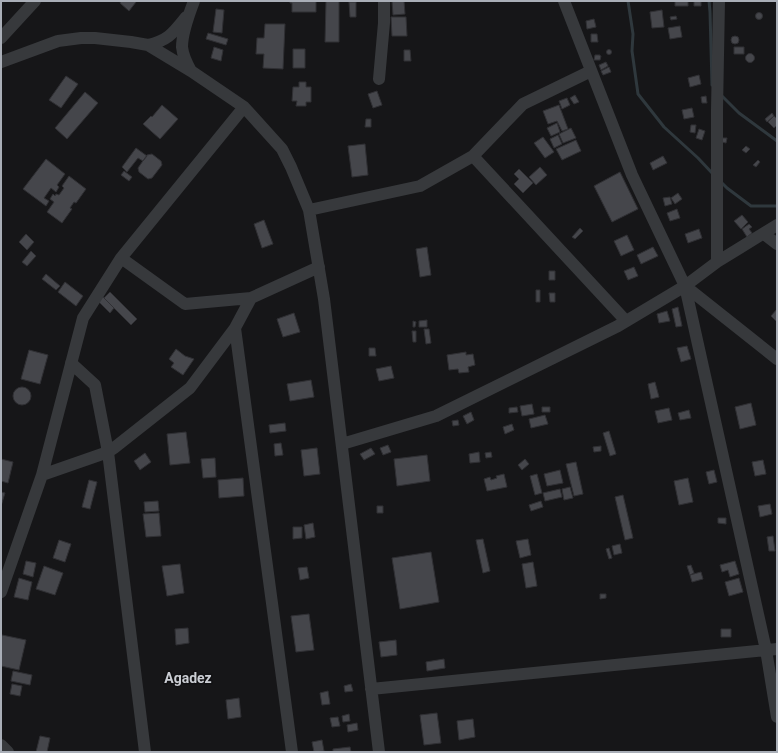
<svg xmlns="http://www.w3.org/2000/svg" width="778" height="753" font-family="Roboto,sans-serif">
<rect width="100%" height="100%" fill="#161618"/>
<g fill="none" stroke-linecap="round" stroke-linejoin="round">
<path stroke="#2f383d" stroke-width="3" d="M628 1 633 34 632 51 638 94 664 127 698 158 713 174
M709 1 710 12 712 84V85
M720 94 739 113 777 141
M721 182 727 188 751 206H777"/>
</g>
<path fill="#45464b" stroke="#303034" d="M121 1H135L136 2 129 11 120 3Z
M290 1H316V12H292V3H290Z
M326 1H339V42H325Z
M392 1H404L405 14 393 15Z
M675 1H688V6H675Z
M694 1H701V6H694Z
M349 2H356V17H350Z
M216 9 224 10 222 33 213 32Z
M662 10 664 27 652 28 650 12Z
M755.5 16a3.5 3.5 0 1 1 7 0a3.5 3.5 0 1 1-7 0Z
M676 16 677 19 671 20 670 17Z
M391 17H406L407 36H392Z
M594 19 596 27 587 29 586 21Z
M265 24H285L283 69 263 68 264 54H256L257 38H264Z
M680 26 682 37 670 39 668 28Z
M208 33 228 39 226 45 206 39Z
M591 34H597L598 42H591Z
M731 40a4 4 0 1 1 8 0a4 4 0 1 1-8 0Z
M214 47 223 50 221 61 211 58Z
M734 47H744V54H734Z
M293 49H305V68H293Z
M606.5 52a2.5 2.5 0 1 1 5 0a2.5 2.5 0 1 1-5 0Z
M404 50H410L411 61H404Z
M745.5 58a4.5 4.5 0 1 1 9 0a4.5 4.5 0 1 1-9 0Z
M595 55H600V56H601L600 60H594Z
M606 62 608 66 601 70 599 65Z
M609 67 611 72 603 75 601 71Z
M699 75 701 84 690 87 688 78Z
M66 76 78 84 61 108 49 100Z
M299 82H306V87H311V102H306V106H296L297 101H292L293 87H299Z
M377 91 382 105 373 108 368 94Z
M85 92 98 103 67 139 55 128Z
M575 95 579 102 574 104 570 98Z
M706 96 707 103H702L701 97Z
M567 98 570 105 562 109 559 101Z
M162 105 178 119 160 139 143 124 151 116 152 117Z
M559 105 568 129 562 131 557 121 548 124 543 111Z
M692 108 694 117 684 119 682 110Z
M772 113 774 116 767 122 765 119Z
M774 116 777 119V125L774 128 768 122Z
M366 119H371V127H365Z
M557 123 560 132 551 136 547 128Z
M691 125H696L695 133 690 132Z
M571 128 576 138 563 143 559 134Z
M699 129 705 131 702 140 696 138Z
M558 135 562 144 554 148 550 139Z
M543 137 554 152 545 158 534 143Z
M722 138H727L726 143 722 142Z
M576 140 581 151 562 160 556 149Z
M365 144 368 175 352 177 348 146Z
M746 146 750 149 746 153 742 150Z
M136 148 147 156 143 161 138 158 127 172 122 167Z
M152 154 161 161 162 165 152 178 148 179 139 172 138 168 147 155Z
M663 156 667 163 653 170 650 163Z
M46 159 65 174 57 185 59 187 56 192 51 188 44 198 49 201 46 206 23 189Z
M758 160 760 162 756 167 753 165Z
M540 167 547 175 536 185 529 177Z
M519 169 533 183 523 193 514 184 519 179 514 174Z
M124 171 132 177 129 181 121 175Z
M620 172 638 209 612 222 594 186Z
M69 176 86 189 76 203 74 202 70 208 72 209 62 223 47 212 54 202 50 199 53 194 55 196 56 194 59 195 64 188 62 186Z
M678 193 682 199 675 204 671 198Z
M670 197 672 204 665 206 663 198Z
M677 209 680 218 670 221 667 213Z
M742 215 748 222 741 229 734 221Z
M264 220 273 244 262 248 254 224Z
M749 224 752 227 749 229 752 233 747 237 742 229Z
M580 228 583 231 575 239 572 237Z
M699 229 702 238 688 243 685 234Z
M26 234 34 242 27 250 19 242Z
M627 235 634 250 621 256 614 241Z
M427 247 431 275 420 277 416 249Z
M653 247 658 256 641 264 637 255Z
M31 251 36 256 27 266 22 262Z
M634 267 638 276 628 280 624 271Z
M549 271H555V280H549Z
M46 274 60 286 56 290 42 279Z
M65 282 83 296 76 306 58 292Z
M536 290H540V302H536Z
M110 292 137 319 131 325 104 298Z
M549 293H555V302H550Z
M103 297 114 308 110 313 98 301Z
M678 307 682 326 676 327 672 309Z
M777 309V322L771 316Z
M667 311 670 321 659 323 657 314Z
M294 313 300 332 283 337 277 319Z
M427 320V327H419V321Z
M413 321 416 322 415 327H413Z
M424 329H429L431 343 426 344Z
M412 331H416V342H413Z
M687 346 691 359 681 362 677 348Z
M369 348H375L376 356H369Z
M176 349 185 356 194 359 183 375 171 367 174 363 169 359Z
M29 350 48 355 40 384 21 379Z
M466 352V355L473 354 475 365 468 367 469 372 459 373 458 369 449 370 447 355Z
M391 366 394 378 379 381 376 369Z
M311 380 314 397 290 401 287 384Z
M655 382 659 397 651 399 648 384Z
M13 396a9 9 0 1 1 18 0a9 9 0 1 1-18 0Z
M751 403 756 425 740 429 735 407Z
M532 404 534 414 522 416 520 406Z
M517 407 518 412 509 413V408Z
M542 407H550V412H542Z
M669 408 672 420 658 423 655 411Z
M689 410 691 418 680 420 678 413Z
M471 412 474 420 467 424 463 416Z
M545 415 548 424 531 428 529 419Z
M458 420 459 425 453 426 452 421Z
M285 423 286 431 270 433 269 425Z
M512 424 514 430 505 434 503 427Z
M609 431 616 454 610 456 603 433Z
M186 432 190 463 170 465 167 434Z
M281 443 283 455 275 456 274 444Z
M388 445 391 452 383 455 380 448Z
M601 446V451L594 452 593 447Z
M317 448 320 474 304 476 301 450Z
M371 448 375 454 364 460 360 454Z
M479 452 480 462 470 463 469 454Z
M491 452 492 457 486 458 485 453Z
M145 453 151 462 140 470 134 461Z
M427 455 430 481 397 486 394 459Z
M215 458 216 477 203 478 201 459Z
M1 459 13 462 8 483 1 481Z
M525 459 529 464 522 470 518 465Z
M763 460 766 474 755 476 752 462Z
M576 462 583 494 574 496 566 464Z
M560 470 563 483 547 486 544 474Z
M714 470 717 482 709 484 706 472Z
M504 474 507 487 487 491 484 479 490 477 491 480 497 478 496 476Z
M537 474 542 493 535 495 530 476Z
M243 478 244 496 219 498 218 480Z
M688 478 693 502 679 505 674 481Z
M89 480 97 482 90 509 82 507Z
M570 487 573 498 564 500 562 489Z
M560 489 562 497 545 501 543 493Z
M1 492 5 493 1 506Z
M623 495 633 538 625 540 615 497Z
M158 501 159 511 145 512 144 502Z
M541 501 543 507 531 511 529 505Z
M770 504 772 514 760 517 758 506Z
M377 506H383V513H377Z
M159 513 161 536 146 537 143 514Z
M718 518H726V524L718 523Z
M313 523 315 537 306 539 304 525Z
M293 527H302V538L293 539Z
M773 536 775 551H769L767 537Z
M483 539 490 571 483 573 476 540Z
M528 539 531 555 520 558 516 541Z
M59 540 71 544 65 562 53 558Z
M620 544 622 553 614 555 612 546Z
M609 548 612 558 609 559 606 549Z
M431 552 439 602 400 609 392 558Z
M26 561 36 563 33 577 23 574Z
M735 561 739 574 730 577 728 570 722 572 720 565Z
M533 562 537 586 526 588 522 564Z
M180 564 184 593 167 596 162 566Z
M691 565 694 573 690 575 687 566Z
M44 566 63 573 55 595 36 589Z
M307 567 309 578 300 580 298 568Z
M701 572 703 579 692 582 690 575Z
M19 578 32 582 28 600 14 597Z
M739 578 743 592 729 596 725 582Z
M600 594H606V598L600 599Z
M309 614 314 650 296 652 291 616Z
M188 628 189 643 176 645 175 629Z
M721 629H731V637H721Z
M2 635 26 640 19 670 1 666V639Z
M396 640 397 655 381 657 379 642Z
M444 659 445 668 427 671 426 662Z
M13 671 32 675 30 685 11 681Z
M12 684 22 686 20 696 10 694Z
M351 684 353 691 345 692 344 686Z
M328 691 330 704 322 705 320 693Z
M239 698 241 717 228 719 226 700Z
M437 713 441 743 424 745 420 715Z
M349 714 350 721 343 722 342 716Z
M338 717 340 726 332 727 330 718Z
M473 719 475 737 459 740 457 721Z
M357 723 358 730 348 732 347 725Z
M40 736 50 738 47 752H36Z
M322 740 324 751 314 752 312 742Z
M350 747 351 752H333V749Z"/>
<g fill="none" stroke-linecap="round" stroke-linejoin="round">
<path stroke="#37393c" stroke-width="12" d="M564 1 632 175 685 286 766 650 777 717
M1 38 35 1
M148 45C169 40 173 33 186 17
M1 62 58 41 81 38H95L131 42 148 45 191 71 244 107 282 149 291 167 309 210 324 299 379 752
M191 71C187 64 183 56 182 47 182 34 189 14 194 1
M379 79 384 23V1
M473 156 626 321
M309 210 420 186 473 156 523 104 591 71
M764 234 777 244
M121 258 185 304 251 298 319 267
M717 262V110L719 1
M685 286 777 359
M235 328 292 752
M71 363 95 385 108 452 145 752
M342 444 436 416 618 326 685 286 717 262 777 225
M42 475 108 452 114 448 190 388 235 328 251 298
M1 592 42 475 83 318 121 258 244 107
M371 689 777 649
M1 745 8 752"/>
</g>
<g text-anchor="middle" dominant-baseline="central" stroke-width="3" stroke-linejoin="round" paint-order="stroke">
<g font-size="14" font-weight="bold" fill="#cacdd3" stroke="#111113">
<text x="188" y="678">Agadez</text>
</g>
</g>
<rect width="778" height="753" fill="none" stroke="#a9aeb7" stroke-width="4"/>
</svg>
